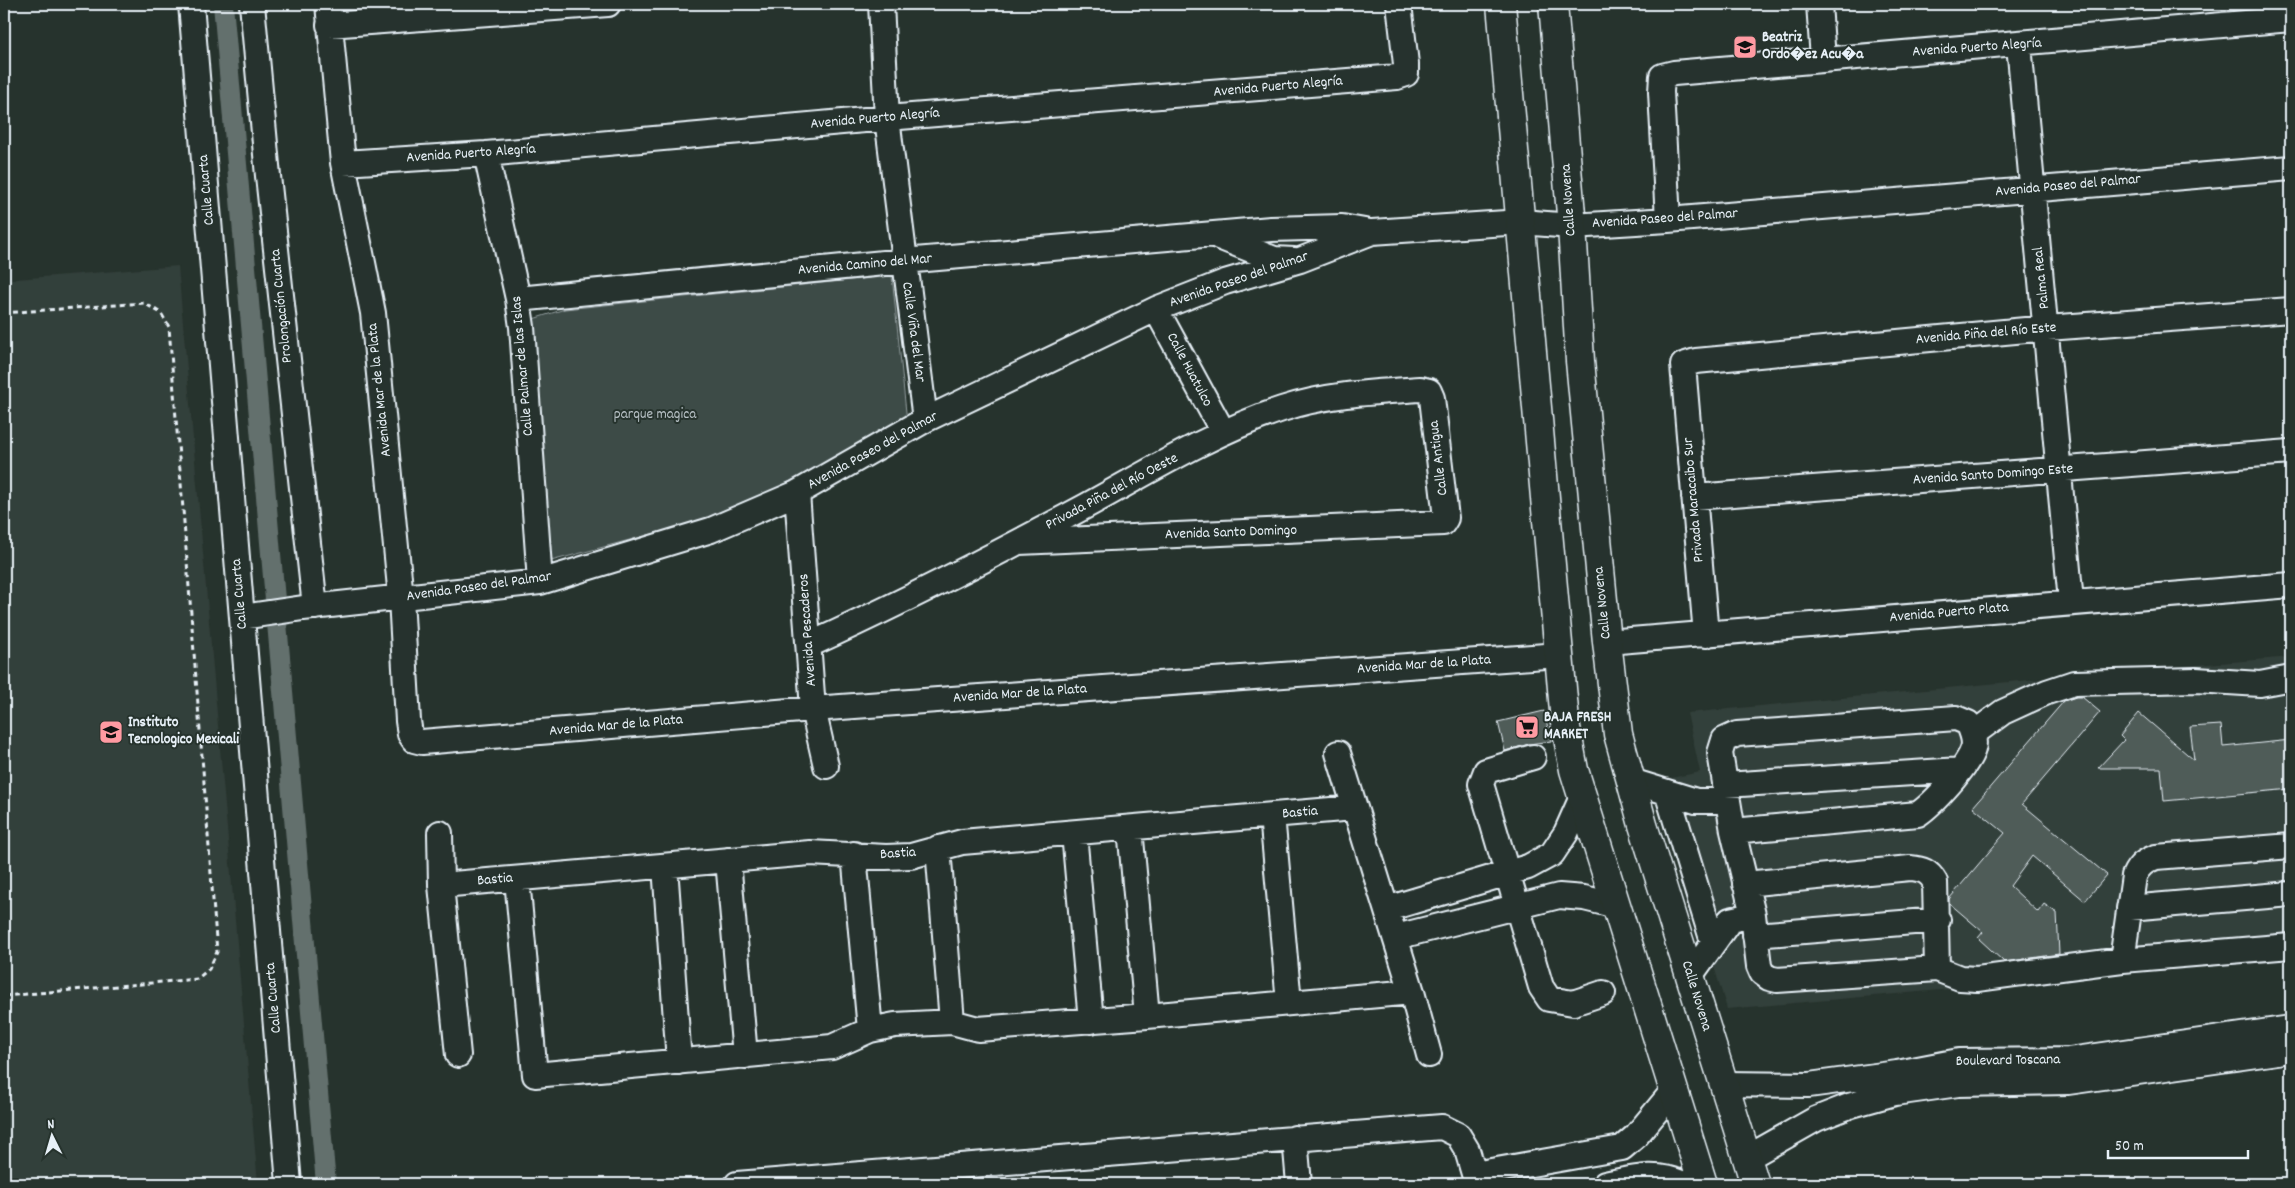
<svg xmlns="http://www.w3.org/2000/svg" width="2295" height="1188" font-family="Dekko,sans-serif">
<rect width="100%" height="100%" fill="#26332d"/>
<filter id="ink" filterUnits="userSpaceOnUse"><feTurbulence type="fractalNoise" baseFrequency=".02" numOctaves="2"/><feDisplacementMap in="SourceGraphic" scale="10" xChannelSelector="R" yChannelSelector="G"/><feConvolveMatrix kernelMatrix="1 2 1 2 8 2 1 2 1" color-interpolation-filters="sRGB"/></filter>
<g filter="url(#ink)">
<path fill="#333f3a" d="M178 266 258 1184H4V280Z
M2291 657V959L1727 1009 1657 781 1700 772 1687 713 2112 672Z"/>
<path fill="#3e4b47" stroke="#939ea0" d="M892 276 907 422 723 515 551 561 533 319 565 309Z"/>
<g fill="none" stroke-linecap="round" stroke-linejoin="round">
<path stroke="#636f6d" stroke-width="20" d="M223 4 326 1184"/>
</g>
<path fill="#505c59" stroke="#e8f1f8" d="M2076 697H2082L2100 712 2022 804 2107 875 2085 901 2032 856 2010 886 2038 912 2044 904 2057 913 2059 954 2004 962 1978 938 1983 932 1949 903V899L2005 833 1973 807 2064 701Z
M1544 711 1551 741 1529 744 1505 751 1498 722Z
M2139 713 2194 760 2190 727 2221 725 2223 747 2291 740V789L2164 801 2161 768H2098L2124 740 2120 736Z"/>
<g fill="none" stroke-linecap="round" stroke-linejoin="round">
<g stroke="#e8f1f8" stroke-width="28">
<path id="minor" d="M191 4 289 1184
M252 4 268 176 315 607
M328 4 343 163 373 313 401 598 408 721 410 734 414 740 422 742 813 709 1559 655
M881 4 887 118 925 420
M1819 4 1823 59
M329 25 608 4
M2019 45 2071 602
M486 154 518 299 522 327 540 582
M343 163 486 154 887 118 1397 77 1406 74V64L1399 4
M1668 220 1661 92 1662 76 1674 73C1880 54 2086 38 2291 19
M1219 237 1274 259 1294 260
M518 299 904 261 1271 229 1342 227 1370 232
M1156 309 1223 432
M797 493 813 709 826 766
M1694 497 2291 452
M242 617 303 608 540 582 711 530 797 493 925 420 1156 309 1225 282 1300 260 1372 232 1521 222 1572 226 1668 220 2291 168
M1706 635 1683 365 1696 361 2047 328 2291 310
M1607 642 2291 585
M809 645C904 602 995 555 1086 506 1150 471 1213 432 1282 409 1327 394 1374 392 1420 389L1429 391 1432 398 1446 518 1443 523 1019 542
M1973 734 2003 712 2047 692 2074 683 2196 680 2260 684 2291 678
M1533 757 1486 771 1481 784 1541 987 1549 999 1573 1003 1603 993
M1631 781 1696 801H1728
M1725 785 1960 770
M1667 792 1713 942
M1272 815 1289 1003
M1130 828 1147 1016
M1733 831 1918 814C1933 804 1968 766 1973 749 1976 740 1971 730 1968 723L1956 718 1737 734 1724 740 1720 753 1733 831 1753 915 1759 966 1762 973 1769 978 1777 980 1937 969 1935 882C1929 871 1922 869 1910 868L1745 884
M440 833 441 885 458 1055
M1074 833 1091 1021
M938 848 952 1022
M854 854 870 1030
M728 860 745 1056
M665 866 679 1062
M517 879 535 1075 832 1047 870 1030 895 1025 952 1022 978 1029 1147 1016 1412 992 1338 753
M441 885 810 853 886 857 911 856 962 842 1354 808
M2129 908 2291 894
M1387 909 1528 867 1552 854 1566 833 1582 797
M1755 935 1938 920
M1396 937 1559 896 1584 898 1617 906
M2122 960 2134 876C2139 865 2145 861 2156 857L2291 846
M1937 969 1960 978 1977 979 2122 960 2291 946
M1690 976 1730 920 1753 915
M1412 992 1429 1055
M1724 1084 1809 1085 1897 1073 1959 1061 2069 1060 2291 1028
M1295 1138 1299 1184
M1747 1158 1816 1119 1852 1105 1895 1093 1958 1084 2068 1082 2291 1050
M1474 1174 1622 1148 1636 1136 1674 1090
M737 1184 1442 1127 1458 1135 1467 1150 1477 1184
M1605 1184C1635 1178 1655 1171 1684 1184"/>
</g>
<g stroke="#e8f1f8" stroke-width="31">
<path id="major" d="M1501 4 1565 722 1574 770 1703 1184
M1553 4 1572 226 1580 361 1607 642 1618 734 1643 825 1755 1184"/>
</g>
<path stroke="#e8f1f8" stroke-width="3" stroke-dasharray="5 4" stroke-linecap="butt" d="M4 313 144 303 161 313 169 327 217 952 209 969 197 979 4 996"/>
<use href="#minor" stroke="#26332d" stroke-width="24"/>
<use href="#major" stroke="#26332d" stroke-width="28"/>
</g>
</g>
<defs>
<g id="school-square" transform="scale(1.25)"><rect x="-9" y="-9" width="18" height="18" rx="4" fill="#ff9aa2" stroke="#26332d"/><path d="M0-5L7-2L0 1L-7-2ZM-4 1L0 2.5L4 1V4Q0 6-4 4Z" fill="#111"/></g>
<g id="supermarket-square" transform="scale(1.25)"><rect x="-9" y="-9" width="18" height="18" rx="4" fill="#ff9aa2" stroke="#26332d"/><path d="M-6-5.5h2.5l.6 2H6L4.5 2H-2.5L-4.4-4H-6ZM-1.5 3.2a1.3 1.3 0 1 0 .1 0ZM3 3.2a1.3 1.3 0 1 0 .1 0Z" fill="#111"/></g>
<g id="university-square" transform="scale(1.25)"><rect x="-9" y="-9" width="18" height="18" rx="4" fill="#ff9aa2" stroke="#26332d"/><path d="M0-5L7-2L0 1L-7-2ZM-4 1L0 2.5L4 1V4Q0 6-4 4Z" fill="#111"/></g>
</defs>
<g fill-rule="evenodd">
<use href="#school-square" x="1745" y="47"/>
<use href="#supermarket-square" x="1527" y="727"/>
<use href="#university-square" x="111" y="732"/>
</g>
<g text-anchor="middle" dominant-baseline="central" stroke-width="4" stroke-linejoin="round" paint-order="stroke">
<g font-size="15" font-weight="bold" fill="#e8f1f8" stroke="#26332d" text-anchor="start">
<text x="1762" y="38">Beatriz<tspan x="1762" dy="17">Ordo�ez Acu�a</tspan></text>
<text x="1544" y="718">BAJA FRESH<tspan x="1544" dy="17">MARKET</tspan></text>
<text x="128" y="723">Instituto<tspan x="128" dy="17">Tecnologico Mexicali</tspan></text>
</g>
<g font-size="15" fill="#e8f1f8" stroke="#26332d">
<text transform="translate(1977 48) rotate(-4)">Avenida Puerto Alegría</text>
<text transform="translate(1278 87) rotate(-5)">Avenida Puerto Alegría</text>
<text transform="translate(875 119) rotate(-5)">Avenida Puerto Alegría</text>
<text transform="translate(471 154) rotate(-4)">Avenida Puerto Alegría</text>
<text transform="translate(2068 186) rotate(-5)">Avenida Paseo del Palmar</text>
<text transform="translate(207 190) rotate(-95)">Calle Cuarta</text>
<text transform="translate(1569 200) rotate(-94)">Calle Novena</text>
<text transform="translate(1665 219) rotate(-4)">Avenida Paseo del Palmar</text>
<text transform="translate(865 265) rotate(-5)">Avenida Camino del Mar</text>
<text transform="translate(2042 278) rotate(-96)">Palma Real</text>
<text transform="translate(1239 280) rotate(-19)">Avenida Paseo del Palmar</text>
<text transform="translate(282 306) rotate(-96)">Prolongación Cuarta</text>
<text transform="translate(913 332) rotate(82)">Calle Viña del Mar</text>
<text transform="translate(1986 334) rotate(-5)">Avenida Piña del Río Este</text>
<text transform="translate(523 366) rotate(-95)">Calle Palmar de las Islas</text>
<text transform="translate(1189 370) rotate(62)">Calle Huatulco</text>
<text transform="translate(380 390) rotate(-96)">Avenida Mar de la Plata</text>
<text transform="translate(873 451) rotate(-29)">Avenida Paseo del Palmar</text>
<text transform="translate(1439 458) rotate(-97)">Calle Antigua</text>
<text transform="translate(1993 475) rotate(-4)">Avenida Santo Domingo Este</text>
<text transform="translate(1112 492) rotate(-28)">Privada Piña del Río Oeste</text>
<text transform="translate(1694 500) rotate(-95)">Privada Maracaibo Sur</text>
<text transform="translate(1231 533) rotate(-2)">Avenida Santo Domingo</text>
<text transform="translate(479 587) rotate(-8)">Avenida Paseo del Palmar</text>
<text transform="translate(240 594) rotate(-95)">Calle Cuarta</text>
<text transform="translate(1603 603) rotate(-96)">Calle Novena</text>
<text transform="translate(1949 613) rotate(-5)">Avenida Puerto Plata</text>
<text transform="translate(808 630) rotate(-94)">Avenida Pescaderos</text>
<text transform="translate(1424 665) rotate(-4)">Avenida Mar de la Plata</text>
<text transform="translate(1020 694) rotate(-4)">Avenida Mar de la Plata</text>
<text transform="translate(616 726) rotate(-5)">Avenida Mar de la Plata</text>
<text transform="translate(1300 813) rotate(-5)">Bastia</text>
<text transform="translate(898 854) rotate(-4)">Bastia</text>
<text transform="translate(495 880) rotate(-5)">Bastia</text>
<text transform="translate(1696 996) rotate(73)">Calle Novena</text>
<text transform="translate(274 998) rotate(-95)">Calle Cuarta</text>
<text transform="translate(2008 1061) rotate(-1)">Boulevard Toscana</text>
</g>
<g font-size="15" fill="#b5bfc3" stroke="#26332d">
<text x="655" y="415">parque magica</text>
</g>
</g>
<rect width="2295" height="1188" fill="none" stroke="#26332d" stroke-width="20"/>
<rect x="10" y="10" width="2275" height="1168" fill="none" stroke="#e8f1f8" stroke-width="2" filter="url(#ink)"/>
<g transform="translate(52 1136) rotate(355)" stroke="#26332d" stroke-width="4" paint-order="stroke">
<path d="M0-4L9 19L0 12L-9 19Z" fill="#e8f1f8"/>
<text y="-8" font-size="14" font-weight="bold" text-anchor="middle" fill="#e8f1f8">N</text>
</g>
<path d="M2108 1150v8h140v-8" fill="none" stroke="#e8f1f8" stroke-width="2.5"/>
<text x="2115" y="1150" font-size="15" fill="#e8f1f8" stroke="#26332d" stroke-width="4" paint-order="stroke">50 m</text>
</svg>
